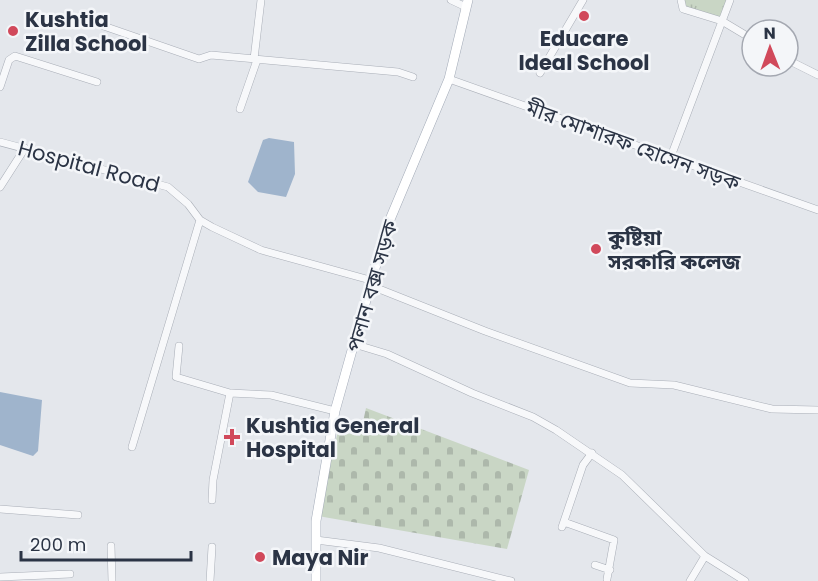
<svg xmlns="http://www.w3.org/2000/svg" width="818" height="581" font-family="Poppins,'Noto Sans Bengali',sans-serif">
<defs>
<pattern id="cemetery-stones" width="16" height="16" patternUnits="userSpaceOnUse" patternTransform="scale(1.5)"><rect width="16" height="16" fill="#c9d6c5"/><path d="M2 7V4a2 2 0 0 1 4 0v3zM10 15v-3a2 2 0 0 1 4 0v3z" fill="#adb8ab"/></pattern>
<pattern id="park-tufts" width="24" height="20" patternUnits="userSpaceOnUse" patternTransform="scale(1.5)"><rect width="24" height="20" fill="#c9d6c5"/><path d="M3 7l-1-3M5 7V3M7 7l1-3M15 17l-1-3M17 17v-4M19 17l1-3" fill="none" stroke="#adb8ab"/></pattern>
</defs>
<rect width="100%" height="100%" fill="#e4e7ec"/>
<path fill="url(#cemetery-stones)" d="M366 408 529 470 507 549 318 516 338 431 360 436Z"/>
<path fill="url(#park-tufts)" d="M685 0H727L719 19 683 5Z"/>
<path fill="#9fb4cc" d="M269 138 294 142 295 174 286 197 258 192 248 182 263 140Z
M0 392 42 400 38 451 33 456 0 445Z"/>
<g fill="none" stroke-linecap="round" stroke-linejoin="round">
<g stroke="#a9aeb7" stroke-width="8">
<path id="minor" d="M451 0 466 7
M681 0 683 9 722 21 752 39
M92 22 199 59 211 55 398 72 413 77
M254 59 261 0
M788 60 818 75
M540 73 583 0
M449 79 818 210
M0 87 9 60 15 56 97 82
M240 109 257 60
M0 142 168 187 188 204 200 220 212 227 261 250 370 280
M670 159 730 0
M0 187 25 148
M369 285 485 331 630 383 674 385 772 409 818 410
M354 344 387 354 472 393 533 417 556 430 622 475 705 556 745 581
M179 346 176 377 230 393 213 480 212 500
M230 393 271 395 335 411
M132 447 200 220
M0 509 78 515
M564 522 614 540 607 579
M562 527 583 465 592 453
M316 540 379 548 511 581
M111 546 112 581
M595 565 610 570
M0 577 70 574
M210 581 212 547
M690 581 705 556"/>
</g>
<g stroke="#a3abb8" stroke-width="10">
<path id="major" d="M316 581V521L335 411 386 229 449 79 468 0"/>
</g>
<use href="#minor" stroke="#f7f8fa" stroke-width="7"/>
<use href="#major" stroke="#fff" stroke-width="9"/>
</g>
<g fill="#d1495b" stroke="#f4f6f9" stroke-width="2">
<circle cx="584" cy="16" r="6"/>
<circle cx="13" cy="31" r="6"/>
<circle cx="596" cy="249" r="6"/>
<path d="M229 428h6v6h6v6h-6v6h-6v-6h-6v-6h6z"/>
<circle cx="260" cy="557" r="6"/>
</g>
<g text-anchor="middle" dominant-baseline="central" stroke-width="5" stroke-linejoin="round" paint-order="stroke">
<g font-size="21" font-weight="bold" fill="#2b3445" stroke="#f4f6f9" text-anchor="start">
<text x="25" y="19">Kushtia<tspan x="25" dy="24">Zilla School</tspan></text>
<text x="584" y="38" text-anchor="middle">Educare<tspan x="584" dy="24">Ideal School</tspan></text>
<text x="608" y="237">কুষ্টিয়া<tspan x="608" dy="24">সরকারি কলেজ</tspan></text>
<text x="246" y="425">Kushtia General<tspan x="246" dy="24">Hospital</tspan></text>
<text x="272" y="557">Maya Nir</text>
</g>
<g font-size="21" fill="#2b3445" stroke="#f4f6f9">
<text transform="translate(633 145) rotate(20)">মীর মোশারফ হোসেন সড়ক</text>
<text transform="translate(89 166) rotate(15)">Hospital Road</text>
<text transform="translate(372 286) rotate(-74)">পলান বক্স সড়ক</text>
</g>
</g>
<g transform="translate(770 48) rotate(359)"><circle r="28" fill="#f4f6f9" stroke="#a4a8b1" stroke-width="1.5"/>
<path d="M0-4.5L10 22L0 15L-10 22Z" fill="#d1495b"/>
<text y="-9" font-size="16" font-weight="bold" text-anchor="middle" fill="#2b3445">N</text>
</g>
<path d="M21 551v9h170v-9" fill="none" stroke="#2b3445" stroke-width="3"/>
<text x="30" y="551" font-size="18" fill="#2b3445" stroke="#f4f6f9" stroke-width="4.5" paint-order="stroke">200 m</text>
</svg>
